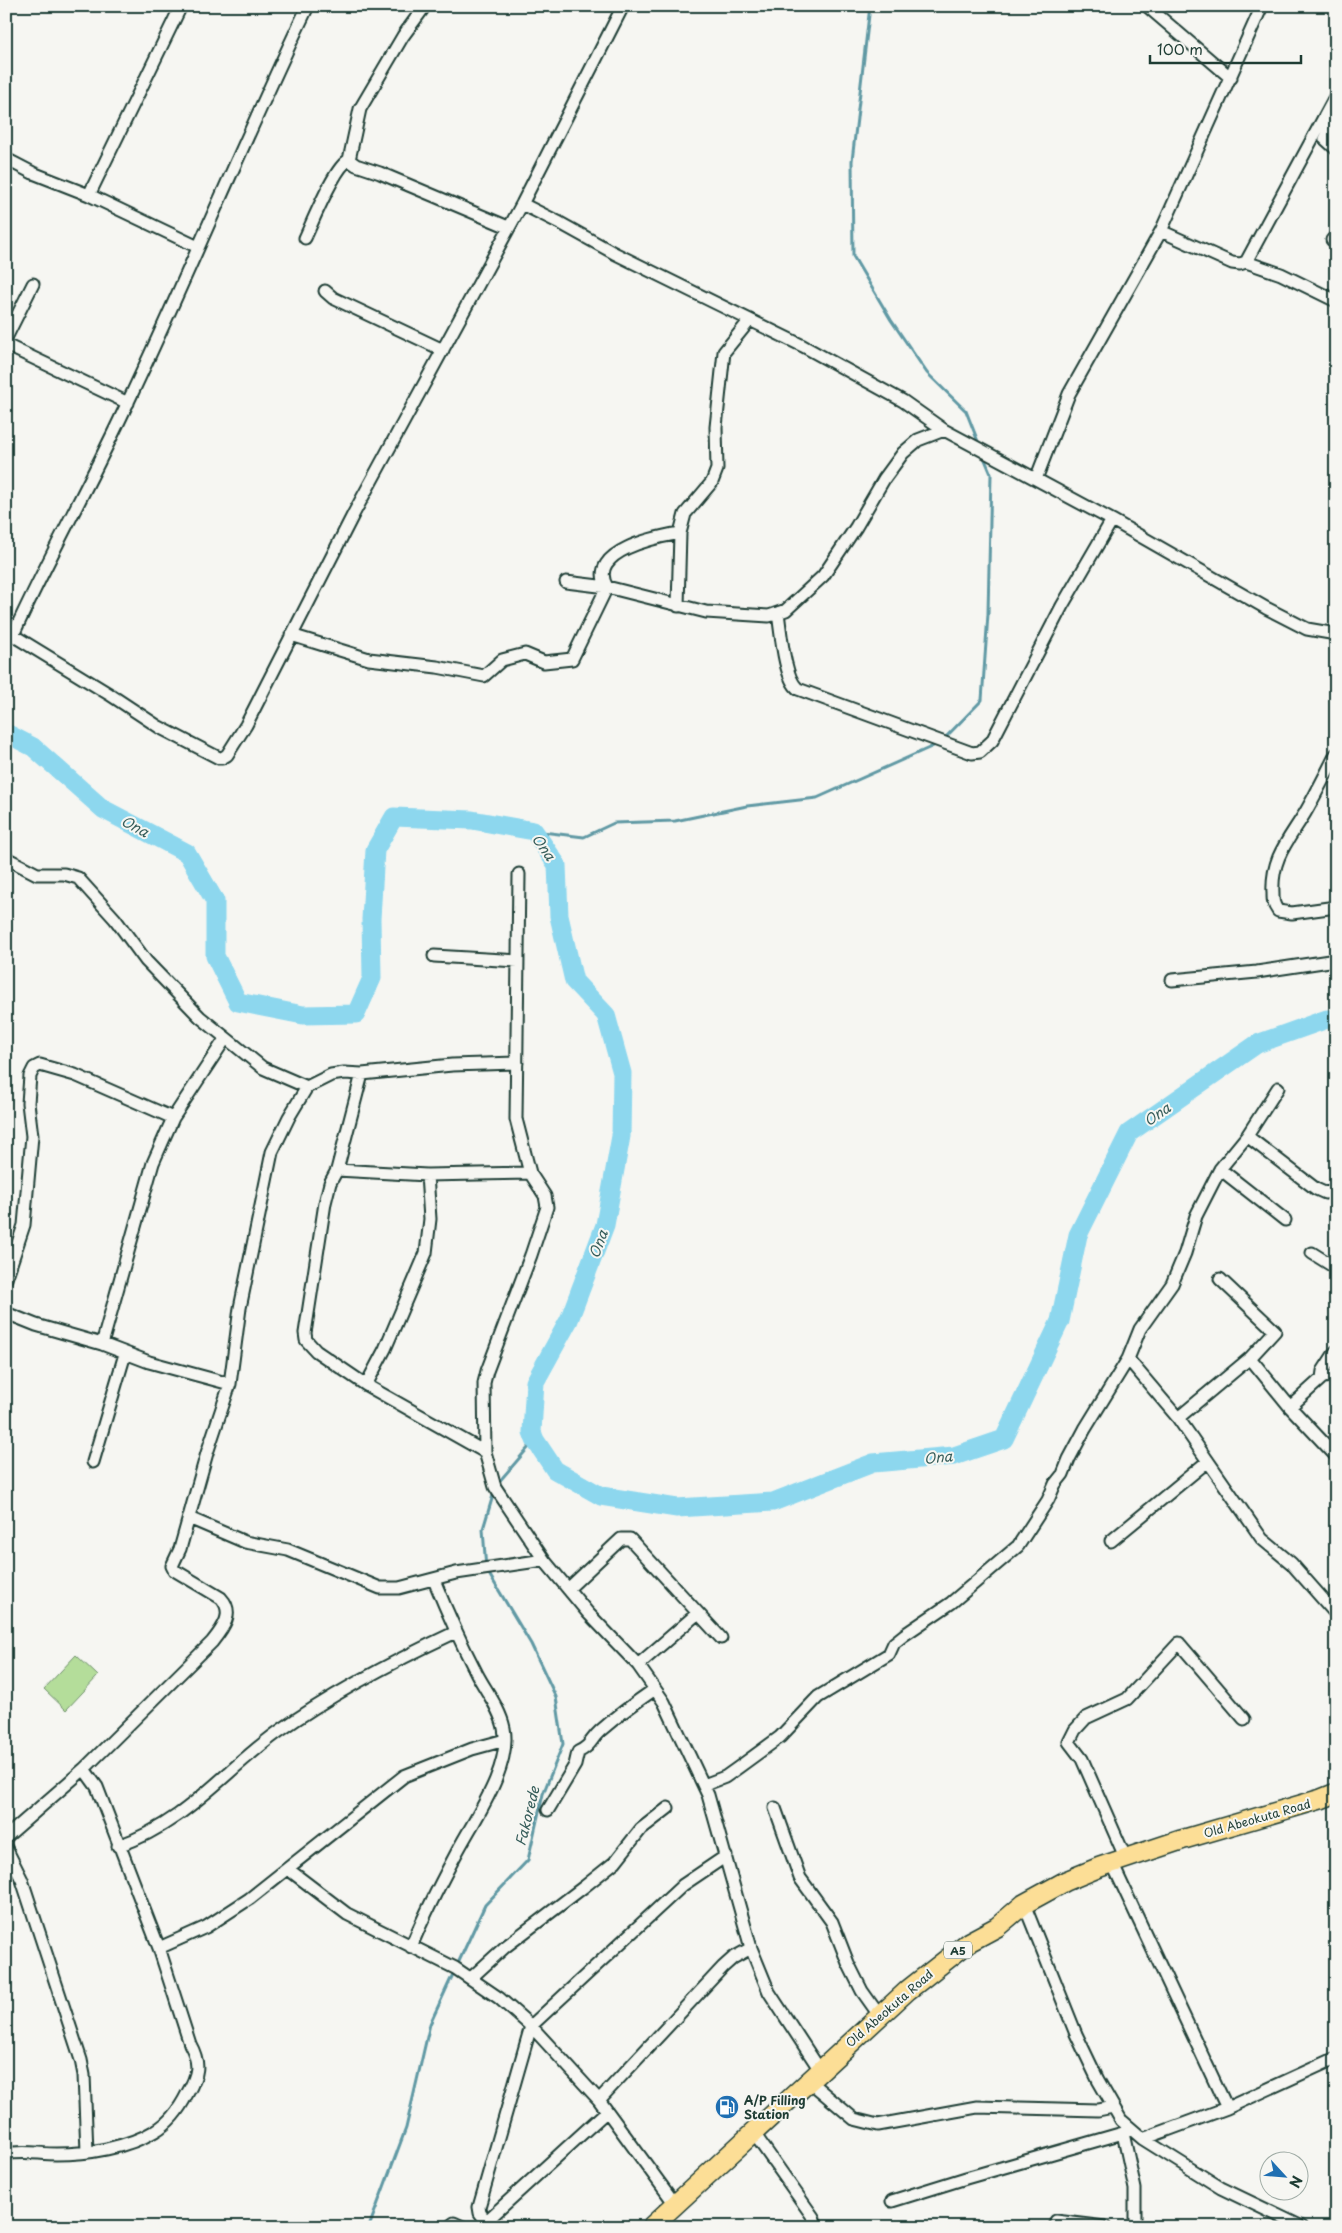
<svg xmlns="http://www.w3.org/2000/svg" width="1342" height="2233" font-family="'Playpen Sans',sans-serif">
<rect width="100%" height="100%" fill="#f6f6f2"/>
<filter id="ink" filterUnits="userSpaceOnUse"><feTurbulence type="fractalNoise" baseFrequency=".02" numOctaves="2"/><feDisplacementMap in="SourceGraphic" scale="10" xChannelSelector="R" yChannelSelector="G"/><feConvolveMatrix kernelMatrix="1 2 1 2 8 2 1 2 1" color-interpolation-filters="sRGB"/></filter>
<g filter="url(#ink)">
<path fill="#b4dd9a" stroke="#6a8d67" d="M76 1655 98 1676 66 1710 44 1689Z"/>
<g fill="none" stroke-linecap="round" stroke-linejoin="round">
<path stroke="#6199a4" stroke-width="3" d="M870 6 852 161 853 256 891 320 927 373 966 411 979 444
M944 739 982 700 988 614 991 474 983 455
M534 831 584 837 614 823 675 821 747 806 817 798 938 744
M497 1484 535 1440
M369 2227 406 2128 430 2024 485 1905 528 1860 543 1794 563 1744 556 1697 531 1644 486 1569 483 1529 494 1492"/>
<path stroke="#8dd7ee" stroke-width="19" d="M6 733 33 747 103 809 187 853 215 901V956L238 1002 303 1015 356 1014 372 978 371 919 375 850 394 817 472 820 534 831 557 865 559 916 574 981 606 1015 622 1073 621 1136 605 1225 569 1320 535 1382 532 1432 535 1440 555 1470 601 1496 677 1508 773 1502 873 1463 954 1456 1004 1439 1060 1321 1078 1235 1129 1133 1257 1044 1327 1019H1336"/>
<g stroke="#1f3d34" stroke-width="15">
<path id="minor" d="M1147 6 1231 78
M1336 116 1325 139 1336 149
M6 159 33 173 89 195 198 247
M349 160 356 165 380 173 508 227
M89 195 181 6
M522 204 560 223 614 253 803 346 903 401 944 430 1112 520 1266 608 1307 629 1336 634
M1161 231 1232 263 1240 264 1246 262 1281 274 1336 301
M305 238C313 221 335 166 349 160L360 109 403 36 425 6
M1332 240 1336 236
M1246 262 1336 95
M325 291 333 298 443 350
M6 338 33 284
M6 345 128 403
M1036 479 1069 394 1161 231 1262 6
M566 582 607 587 706 612 769 616 786 610 823 576 856 527 884 479 903 453 918 440 944 430
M678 606 680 533 685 514 712 482 717 469 716 427 724 352 750 320
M778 613C781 632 784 678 798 689L972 753 980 752 992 741 1062 606 1112 520
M6 631 109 694 159 727 219 758H222L227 755 246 725 354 513 522 204 623 6
M13 635C49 556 92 480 128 402 190 271 245 137 308 6
M291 635 369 659 437 667 484 676 502 660 525 654 544 662 572 659 607 587C586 551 657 537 680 533
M1336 754C1326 774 1316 794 1305 813 1288 841 1271 858 1273 893 1273 901 1273 904 1278 911L1292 913 1336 907
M6 858 37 874H64L78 878 115 919 146 961 200 1017 263 1068 307 1087
M519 874 516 1119 530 1173 545 1196 547 1207 531 1255 487 1371 484 1383 485 1452 495 1487 544 1560 588 1613 638 1665 664 1702 708 1795 751 1948 769 1992 820 2070
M434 956 518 961
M1172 980 1257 972 1336 960
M362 1074 337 1170 330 1183 325 1203 305 1333 306 1340 316 1351 366 1385 485 1452
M1247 1136 1316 1189 1325 1193 1332 1191 1336 1186
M1220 1169 1285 1220
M337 1170 427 1175 530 1173
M1312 1253 1336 1268
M6 1279 24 1225 32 1136 28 1103 30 1076 34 1068 40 1065 75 1075 173 1118
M6 1313 36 1325 102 1344 149 1362 230 1384
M102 1344 153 1163 173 1118 225 1039
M1250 1358 1290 1407 1336 1456
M1128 1359 1178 1418 1262 1539 1291 1563 1336 1614
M1322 1378 1323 1371 1336 1351
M366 1385 385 1349 426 1253 430 1219 427 1175
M1290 1407 1322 1378 1327 1376 1336 1379
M1178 1418 1250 1358 1275 1331 1220 1279
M93 1462 125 1354
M189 1518 245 1542 288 1550 380 1588H399L456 1573 544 1560
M1111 1541 1208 1461
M568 1589 621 1539H630L721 1638
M638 1665 698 1613
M704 1785 725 1777 739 1767 780 1737 818 1697 889 1654 894 1643 904 1635 951 1603 1018 1546 1048 1500 1055 1484 1063 1474 1069 1459 1085 1429 1128 1359 1140 1329 1172 1284 1185 1253 1196 1216 1220 1169 1247 1136 1278 1088
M775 1808 800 1878 832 1922 848 1963 862 1991 879 2015
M548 1810 575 1765 578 1752C592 1745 590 1740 600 1731 617 1716 636 1702 655 1689
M6 1837 84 1769 212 1642C223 1628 235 1613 221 1598L174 1570 172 1566 180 1549 207 1453 230 1384 240 1308 272 1152 289 1117 307 1087 331 1075 344 1073 362 1074 452 1065 517 1063
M118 1846C186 1823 223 1772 278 1732 334 1692 394 1661 456 1632
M6 1848 22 1880 81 2060 84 2075 87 2152
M1126 1859 1082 1759 1069 1742 1075 1730 1086 1718 1127 1699 1179 1643 1244 1719
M1112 1863 1227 2108
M288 1869 347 1914 455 1968 499 1998 531 2026 599 2100 675 2204
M1024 1904 1076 2034 1098 2080 1121 2120 1143 2139 1221 2188 1302 2227
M411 1947C424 1915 440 1884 456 1854 473 1821 512 1768 504 1728 500 1709 486 1691 477 1674 461 1643 447 1612 434 1580
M159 1948 206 1927 249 1899 404 1776 472 1749 505 1740
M471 1978 505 1947 585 1886 615 1862 641 1829 668 1808
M809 2081 854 2119 878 2125 977 2107 1098 2110 1113 2107
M599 2100 723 1967 733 1958 751 1948
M753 2132 813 2217 817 2227
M1123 2133 1135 2189V2227
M1143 2139 1227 2108 1336 2058
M6 2154C23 2150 39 2154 56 2154 88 2154 127 2148 155 2131 169 2123 180 2108 187 2094 198 2075 201 2064 190 2044L159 1948 97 1787 84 1769
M892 2201 966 2178 1123 2133 1130 2129
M486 2221 480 2213 479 2207 531 2026 683 1885 726 1856
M1056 2221 1105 2227
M449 2227 454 2223 463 2227
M480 2227 607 2111"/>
</g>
<g stroke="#1f3d34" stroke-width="22">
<path id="trunk" d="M651 2227 908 1990 969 1942 997 1927 1024 1904 1066 1881 1100 1867 1181 1840 1321 1799 1336 1793"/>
</g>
<use href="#minor" stroke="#f6f6f2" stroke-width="11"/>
<use href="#trunk" stroke="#fcde96" stroke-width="19"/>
</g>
</g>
<defs>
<g id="fuel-disc" transform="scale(1.25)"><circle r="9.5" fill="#1f6fb2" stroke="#f6f6f2"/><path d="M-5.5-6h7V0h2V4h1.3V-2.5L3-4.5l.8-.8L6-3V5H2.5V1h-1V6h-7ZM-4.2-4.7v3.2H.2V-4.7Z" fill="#fff"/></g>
</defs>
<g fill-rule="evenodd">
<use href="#fuel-disc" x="727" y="2107"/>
</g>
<g text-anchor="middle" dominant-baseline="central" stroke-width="4" stroke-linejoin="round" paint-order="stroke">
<rect fill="#f6f6f2" stroke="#60746d" stroke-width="1" x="944" y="1941.5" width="28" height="17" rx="4"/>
<g font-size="11" font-weight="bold" fill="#1f3d34">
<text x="958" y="1950">A5</text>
</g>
<g font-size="12" fill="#1f3d34" stroke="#f6f6f2">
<text transform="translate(1257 1818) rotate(-16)">Old Abeokuta Road</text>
<text transform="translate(889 2008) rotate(-41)">Old Abeokuta Road</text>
</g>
<g font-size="12" font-weight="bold" fill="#1f3d34" stroke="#f6f6f2" text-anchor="start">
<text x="744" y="2100">A/P Filling<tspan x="744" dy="14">Station</tspan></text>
</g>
<g font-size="14" font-style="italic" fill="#355c59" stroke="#f6f6f2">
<text transform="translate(135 826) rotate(28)">Ona</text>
<text transform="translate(544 847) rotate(55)">Ona</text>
<text transform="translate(1157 1114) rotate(-35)">Ona</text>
<text transform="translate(598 1244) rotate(-70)">Ona</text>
<text transform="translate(938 1457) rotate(-6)">Ona</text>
<text transform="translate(527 1816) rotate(-76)">Fakorede</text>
</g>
</g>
<rect width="1342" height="2233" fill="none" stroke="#f6f6f2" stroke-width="25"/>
<rect x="12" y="12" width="1317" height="2208" fill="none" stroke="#1f3d34" stroke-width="2" filter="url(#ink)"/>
<g transform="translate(1284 2176) rotate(116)"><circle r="24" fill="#f6f6f2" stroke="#a0aca6"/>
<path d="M0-4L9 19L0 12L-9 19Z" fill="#1f6fb2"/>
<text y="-8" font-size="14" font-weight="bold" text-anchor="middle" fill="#1f3d34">N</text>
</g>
<path d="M1150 55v8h151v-8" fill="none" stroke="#1f3d34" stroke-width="2.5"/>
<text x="1157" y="55" font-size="15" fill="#1f3d34" stroke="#f6f6f2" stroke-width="4" paint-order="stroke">100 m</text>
</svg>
